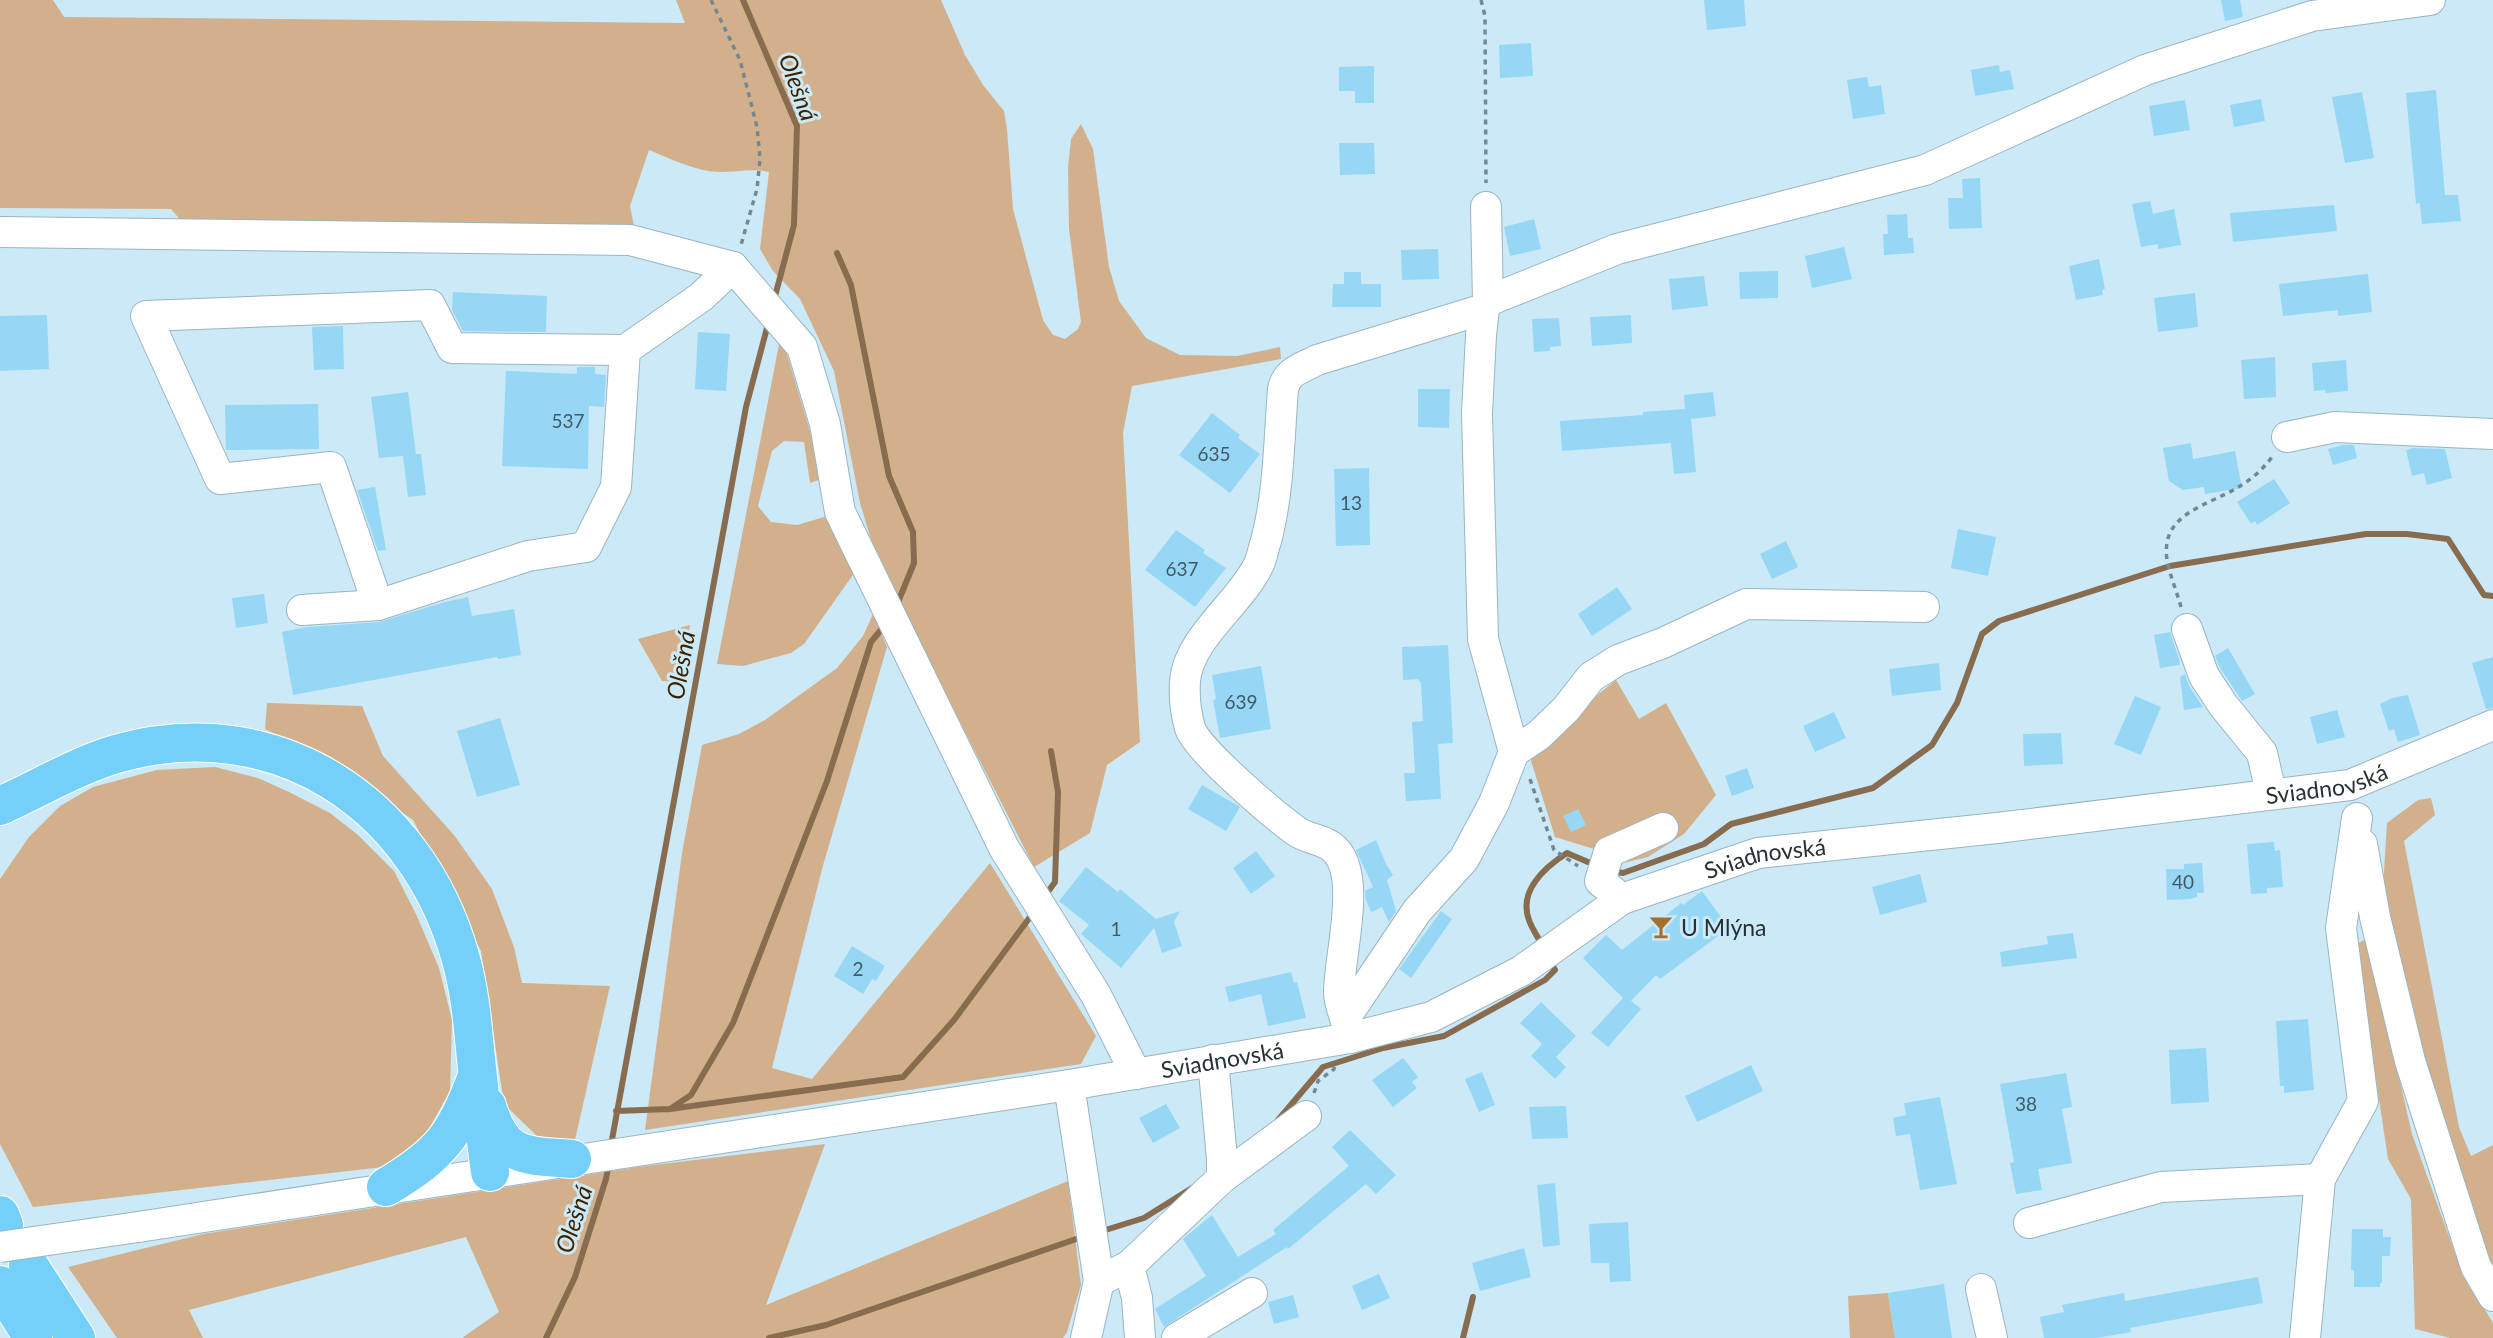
<svg xmlns="http://www.w3.org/2000/svg" width="2493" height="1338" font-family="Lato,sans-serif">
<rect width="100%" height="100%" fill="#cce9f7"/>
<path fill="#d3b08c" d="M0 0H53L64 17 685 23 676 0H941L965 55 983 85 1004 111 1007 129 1013 209 1043 320 1053 335 1065 339 1078 329 1081 322 1069 229 1068 168 1071 139 1081 124 1093 149 1109 267 1119 301 1146 338 1180 355 1237 356 1280 347 1281 359 1132 386 1123 433 1140 742 1107 765 1090 833 1034 867 877 559 860 503 834 371 800 299 773 271 760 249 769 172C752 168 737 172 719 172 695 171 671 159 649 150L630 206 634 226 183 223 171 209 0 208Z
M781 334 824 478 810 483 804 442 784 441 772 451 758 506 771 522 797 525 831 515 855 572 804 644 791 653 743 666 717 664Z
M873 614 887 647 822 869 772 1068 812 1079 990 863 1096 1036 1081 1064 645 1130 682 853 702 745 739 734 765 720 837 668 863 636Z
M690 625 682 682 662 681 638 639Z
M1616 680 1639 719 1666 703 1716 795 1684 834 1648 857 1615 865 1594 849 1555 837 1531 761 1539 742Z
M267 703 362 706 383 756 454 835 492 889 514 947 522 983 610 986 575 1140 537 1136 504 1104 481 951 413 820 324 759 265 729Z
M215 767 258 778 289 792 330 813 358 835 394 871 416 914 439 968 452 1020 450 1091 420 1145 384 1167 33 1207 0 1144V879L29 837 60 806 93 787 157 770Z
M2431 798 2435 815 2404 841 2459 1127 2471 1156 2493 1145V1269L2467 1222 2418 1059 2383 888 2387 823 2418 800Z
M2367 938 2412 1134 2461 1270 2493 1323V1338H2450L2415 1329 2411 1199 2388 1159 2356 945Z
M825 1144 766 1305 1068 1181 1081 1285 1067 1332 1063 1338H462L499 1312 466 1237 189 1310 203 1338H117L68 1267 203 1234 638 1167Z
M1888 1293 1895 1338H1850L1848 1296Z"/>
<g fill="none" stroke-linecap="round" stroke-linejoin="round">
<path stroke="#876c4f" stroke-width="6" d="M743 0 797 126 794 225 774 300
M837 253 851 285 889 476 913 532 914 563 896 607
M1612 871 1623 873 1704 844 1731 824 1873 788 1932 745 1957 703 1982 634 1999 621 2170 566 2366 534H2407L2448 539 2484 595 2493 596
M1045 896 1055 882 1058 792 1051 751
M1542 945C1538 937 1532 929 1529 920 1518 891 1545 867 1567 853L1595 865
M670 1109 691 1095 733 1023 827 781 871 642 885 625
M616 1111 670 1109 903 1077 954 1020 1033 913
M1278 1120 1323 1067 1383 1048 1444 1036 1545 980 1555 970 1550 961
M611 1145 746 407 768 324
M1099 1232 1144 1218 1192 1188
M546 1338 575 1277 606 1179 609 1163
M769 1338 826 1325 1085 1236
M1463 1338 1473 1297"/>
</g>
<path fill="#96d7f6" d="M1704 0H1744L1746 26 1707 30Z
M2221 0H2240L2243 17 2225 21Z
M1531 43 1533 76 1500 78 1499 45Z
M1999 65 2000 72 2010 70 2014 89 1975 96 1971 70Z
M1374 66V103H1355V91H1339V67Z
M1867 77 1869 87 1881 85 1885 114 1853 119 1847 80Z
M2436 90 2445 195H2458L2461 221 2422 224 2420 203 2416 204 2406 93Z
M2362 92 2374 158 2345 163 2332 97Z
M2261 99 2265 121 2234 127 2230 105Z
M2185 100 2190 130 2154 136 2149 106Z
M1339 143H1374L1375 174 1340 175Z
M1980 178 1982 228 1949 229 1948 198H1963L1962 179Z
M2150 201 2153 214 2174 209 2181 245 2158 249V244L2141 247 2132 204Z
M2334 205 2337 231 2233 242 2230 213Z
M1907 214 1908 238H1913L1914 253 1884 255 1883 234H1888L1887 215Z
M1534 219 1541 249 1510 256 1504 227Z
M1844 247 1852 279 1812 288 1805 256Z
M1438 249 1439 279 1402 280 1401 250Z
M2099 259 2105 289 2102 290 2103 295 2076 300 2069 266Z
M1778 271V298L1740 299 1739 272Z
M1344 272H1361V284H1381V307H1332L1333 284H1344Z
M2368 274 2372 312 2338 316V310L2283 316 2279 284Z
M1704 276 1708 306 1672 310 1669 279Z
M453 292 547 296 546 332 463 331 452 310Z
M2195 293 2198 327 2158 332 2154 298Z
M47 315 49 369 0 371V316Z
M1631 315 1632 343 1592 346 1590 317Z
M1559 318 1561 346 1550 347V351L1534 352 1532 319Z
M343 326 344 369 314 370 312 327Z
M698 332 730 334 726 391 695 389Z
M2275 357 2276 397 2244 399 2241 360Z
M2346 360 2348 391 2325 393V390L2314 391 2312 363Z
M577 367H595V374L606 375 604 407 589 406 588 469 502 466 506 371 577 374Z
M1418 389H1450L1449 428 1418 427Z
M408 392 416 454H421L426 495 408 497 403 456 379 458 371 397Z
M1713 392 1716 416 1691 419 1696 472 1674 474 1671 443 1562 451 1560 421 1643 415V412L1685 409 1684 395Z
M318 404 319 449 226 450 225 405Z
M1212 413 1240 435 1238 438 1260 454 1230 493 1179 455Z
M2191 443 2193 459 2235 451 2242 488 2205 494 2204 487 2183 490 2169 481 2163 448Z
M2343 445H2354L2357 458 2333 465 2328 449Z
M2413 448 2445 449 2452 478 2427 485 2424 473 2412 476 2406 450Z
M1369 468 1370 545 1336 546 1334 469Z
M2274 479 2290 503 2257 525 2255 521 2251 524 2237 502Z
M375 487 386 550 378 551 357 490Z
M1958 529 1996 537 1988 576 1951 568Z
M1176 530 1205 550 1203 553 1226 568 1195 607 1145 570Z
M1786 541 1798 567 1772 579 1760 554Z
M1617 587 1632 609 1592 636 1578 614Z
M264 594 268 623 236 628 232 598Z
M468 597 472 616 514 609 521 655 498 659 497 657 293 695 282 632 307 627 379 622 445 602Z
M2170 632 2180 662 2179 665 2160 668 2154 635Z
M1448 645 1453 743 1438 744 1441 799 1406 801 1404 773H1415L1412 722 1423 721 1421 683 1418 679 1403 680 1402 647Z
M2228 648 2255 694 2242 701 2220 668 2215 656Z
M2493 657V708L2486 709 2472 663Z
M1939 663 1941 690 1892 696 1889 669Z
M1261 666 1271 729 1220 738 1213 700 1216 699 1212 675Z
M2185 674 2189 686 2203 707 2184 710 2180 677Z
M2408 695 2420 735 2398 742 2394 729 2389 731 2380 704 2392 698Z
M2135 696 2161 707 2141 755 2114 744Z
M2337 710 2345 737 2317 744 2310 717Z
M1834 712 1846 738 1815 752 1803 726Z
M500 718 520 785 477 797 457 731Z
M2061 733 2063 764 2024 766 2023 734Z
M1747 768 1754 788 1732 796 1725 776Z
M1202 785 1240 807 1226 831 1188 809Z
M1578 809 1586 825 1571 832 1563 816Z
M1376 840 1386 864 1393 875 1387 880 1396 911 1389 922 1382 907 1371 912 1366 900 1365 891 1373 887 1356 850Z
M2274 842 2275 851 2280 850 2283 887 2267 888V893L2251 894 2247 844Z
M1256 851 1275 876 1251 894 1233 868Z
M2202 863 2204 893H2197V897L2190 899 2167 900 2166 869H2184V864Z
M1086 867 1118 892 1120 889 1156 919 1180 911 1174 922 1182 946 1162 953 1154 928 1121 968 1081 934 1089 925 1059 901Z
M1920 874 1927 902 1880 915 1872 887Z
M1702 891 1729 928 1660 979 1656 975 1631 1001 1641 1009 1608 1047 1591 1033 1623 998 1583 958 1606 935 1622 950 1681 903 1683 905Z
M1441 911 1452 919 1411 978 1399 969Z
M2073 933 2077 958 2002 967 2000 952 2048 944 2047 936Z
M852 946 885 966 876 981 872 979 863 994 834 976Z
M1291 972 1294 983 1297 982 1306 1018 1268 1026 1261 994 1229 1002 1225 987Z
M1541 1002 1576 1036 1556 1057 1566 1067 1555 1079 1531 1056 1542 1044 1520 1023Z
M2308 1019 2314 1090 2284 1093V1086H2280L2276 1021Z
M2206 1048 2209 1102 2171 1104 2169 1050Z
M1403 1058 1418 1077 1412 1082 1417 1088 1393 1107 1372 1080Z
M1751 1065 1763 1091 1697 1122 1685 1096Z
M1482 1072 1495 1105 1479 1112 1465 1079Z
M2066 1073 2072 1107 2062 1109 2072 1163 2038 1169 2042 1190 2016 1194 2010 1163 2014 1162 2000 1084Z
M1940 1097 1957 1184 1920 1190 1910 1134 1896 1136 1893 1118 1906 1115 1904 1103Z
M1166 1104 1180 1128 1153 1143 1139 1118Z
M1566 1106 1568 1138 1532 1139 1529 1107Z
M1350 1130 1396 1175 1376 1194 1366 1184 1288 1249 1287 1247 1164 1327 1155 1309 1206 1276 1183 1239 1212 1215 1238 1257 1276 1234 1273 1230 1349 1166 1332 1147Z
M1555 1183 1560 1245 1543 1247 1537 1185Z
M1628 1222 1631 1281 1610 1282 1609 1263H1591L1589 1224Z
M2352 1229H2383V1237H2391L2390 1256H2382V1283H2380V1287H2354V1270H2351Z
M1524 1248 1531 1277 1480 1291 1472 1263Z
M1379 1274 1390 1298 1362 1310 1352 1286Z
M2258 1277 2263 1303 2130 1328 2131 1332 2097 1338H2044L2040 1317 2064 1312 2062 1305 2124 1293 2125 1301Z
M1944 1284 1952 1338H1895L1888 1293Z
M1293 1295 1299 1317 1274 1324 1268 1302Z"/>
<g fill="none" stroke-linecap="round" stroke-linejoin="round">
<g stroke="#99b5c2" stroke-width="32">
<g id="minor">
<path d="M1486 207 1488 301"/>
<path d="M0 232 630 240 733 267 802 347 825 424 840 512 1004 848 1096 995 1136 1074"/>
<path d="M2287 437 2335 427 2493 434"/>
<path d="M378 605 331 467 220 479 146 316 430 305 452 348 625 350"/>
<path d="M302 610 378 605 528 556 586 547 616 487 625 350 701 297 733 267"/>
<path d="M2187 629 2204 676 2223 705 2262 753 2271 793"/>
<path d="M1514 752 1539 735 1566 709 1591 677 1618 660 1663 643 1746 604 1924 607"/>
<path d="M2362 844 2375 917 2410 1061 2476 1267 2493 1296"/>
<path d="M1622 899 1600 881 1609 852 1663 828"/>
<path d="M1345 1018C1342 1009 1339 1001 1339 992 1339 958 1361 880 1337 852 1327 839 1308 840 1296 831 1274 815 1197 750 1190 728 1186 714 1184 696 1185 681 1188 639 1240 603 1258 566 1262 559 1263 549 1266 541 1279 492 1279 439 1283 389 1287 371 1302 368 1317 360L1484 309"/>
<path d="M1350 1038 1345 1018 1417 911 1464 859 1494 803 1514 752 1483 639 1477 413 1481 335 1484 309 1488 301 1617 249 1925 170 2145 70 2312 16 2430 0"/>
<path d="M1069 1085 1099 1281 1086 1338"/>
<path d="M1222 1178 1306 1116"/>
<path d="M2029 1223 2161 1187 2320 1179 2363 1101 2341 928 2357 818"/>
<path id="s1" d="M138 1227 1069 1085 1350 1038 1431 1017 1521 971 1622 899 1758 853 1997 828 2350 785 2493 725"/>
<path d="M1129 1266 1137 1298 1140 1338"/>
<path d="M1099 1281 1129 1266 1222 1178V1159L1213 1060"/>
<path d="M1981 1289 1992 1338"/>
<path d="M1177 1338 1252 1293"/>
<path d="M2305 1338 2320 1179"/>
</g>
</g>
<g stroke="#fff" stroke-width="40">
<path id="highway" d="M0 806C38 789 76 766 116 754 275 709 416 802 460 956 472 997 473 1035 478 1077 481 1108 486 1140 490 1172
M487 1106C503 1159 524 1155 572 1159
M386 1187C441 1154 455 1136 477 1076
M0 1215 4 1225
M28 1264 76 1338
M0 1285 33 1338"/>
</g>
<path stroke="#748891" stroke-width="3.5" stroke-dasharray="5 5" stroke-linecap="butt" d="M711 0 740 60 757 127 760 159 757 189 741 245
M1481 0 1485 16 1486 183
M2181 607C2177 592 2170 576 2167 560 2160 512 2209 506 2240 486 2252 479 2263 469 2272 457
M1530 779 1554 850 1578 866
M1314 1093 1318 1081 1334 1069V1064"/>
<use href="#minor" stroke="#fff" stroke-width="30"/>
<use href="#highway" stroke="#74d0f9" stroke-width="38"/>
<g stroke="#99b5c2" stroke-width="32" stroke-linecap="butt">
<path id="minor-bridge" d="M0 1247 138 1227"/>
</g>
<use href="#minor-bridge" stroke="#fff" stroke-width="30"/>
</g>
<defs>
<g id="bar-bare" transform="scale(1.89)"><path d="M-6-5H6L.8 .8V4.5H3.5V6h-7V4.5H-.8V.8Z" fill="#a66e2b" stroke="#cce9f7" stroke-width="2.5" paint-order="stroke"/></g>
</defs>
<g fill-rule="evenodd">
<use href="#bar-bare" x="1661" y="927"/>
</g>
<g text-anchor="middle" dominant-baseline="central" stroke-width="6" stroke-linejoin="round" paint-order="stroke">
<g font-size="19" fill="#425a66">
<text x="568" y="420">537</text>
<text x="1214" y="453">635</text>
<text x="1351" y="502">13</text>
<text x="1182" y="568">637</text>
<text x="1241" y="701">639</text>
<text x="2183" y="881">40</text>
<text x="1116" y="928">1</text>
<text x="858" y="968">2</text>
<text x="2026" y="1103">38</text>
</g>
<g font-size="23" fill="#263136" stroke="#cce9f7">
<text stroke="none"><textPath href="#s1" startOffset="2252">Sviadnovská</textPath></text>
<text stroke="none"><textPath href="#s1" startOffset="1685">Sviadnovská</textPath></text>
<text stroke="none"><textPath href="#s1" startOffset="1097">Sviadnovská</textPath></text>
</g>
<g font-size="23" fill="#263136" stroke="#cce9f7" text-anchor="start">
<text x="1681" y="927">U Mlýna</text>
</g>
<g font-size="24" font-style="italic" fill="#3e2200" stroke="#cce9f7">
<text transform="translate(799 87) rotate(70)">Olešná</text>
<text transform="translate(680 665) rotate(-80)">Olešná</text>
<text transform="translate(573 1219) rotate(-72)">Olešná</text>
</g>
</g>
</svg>
